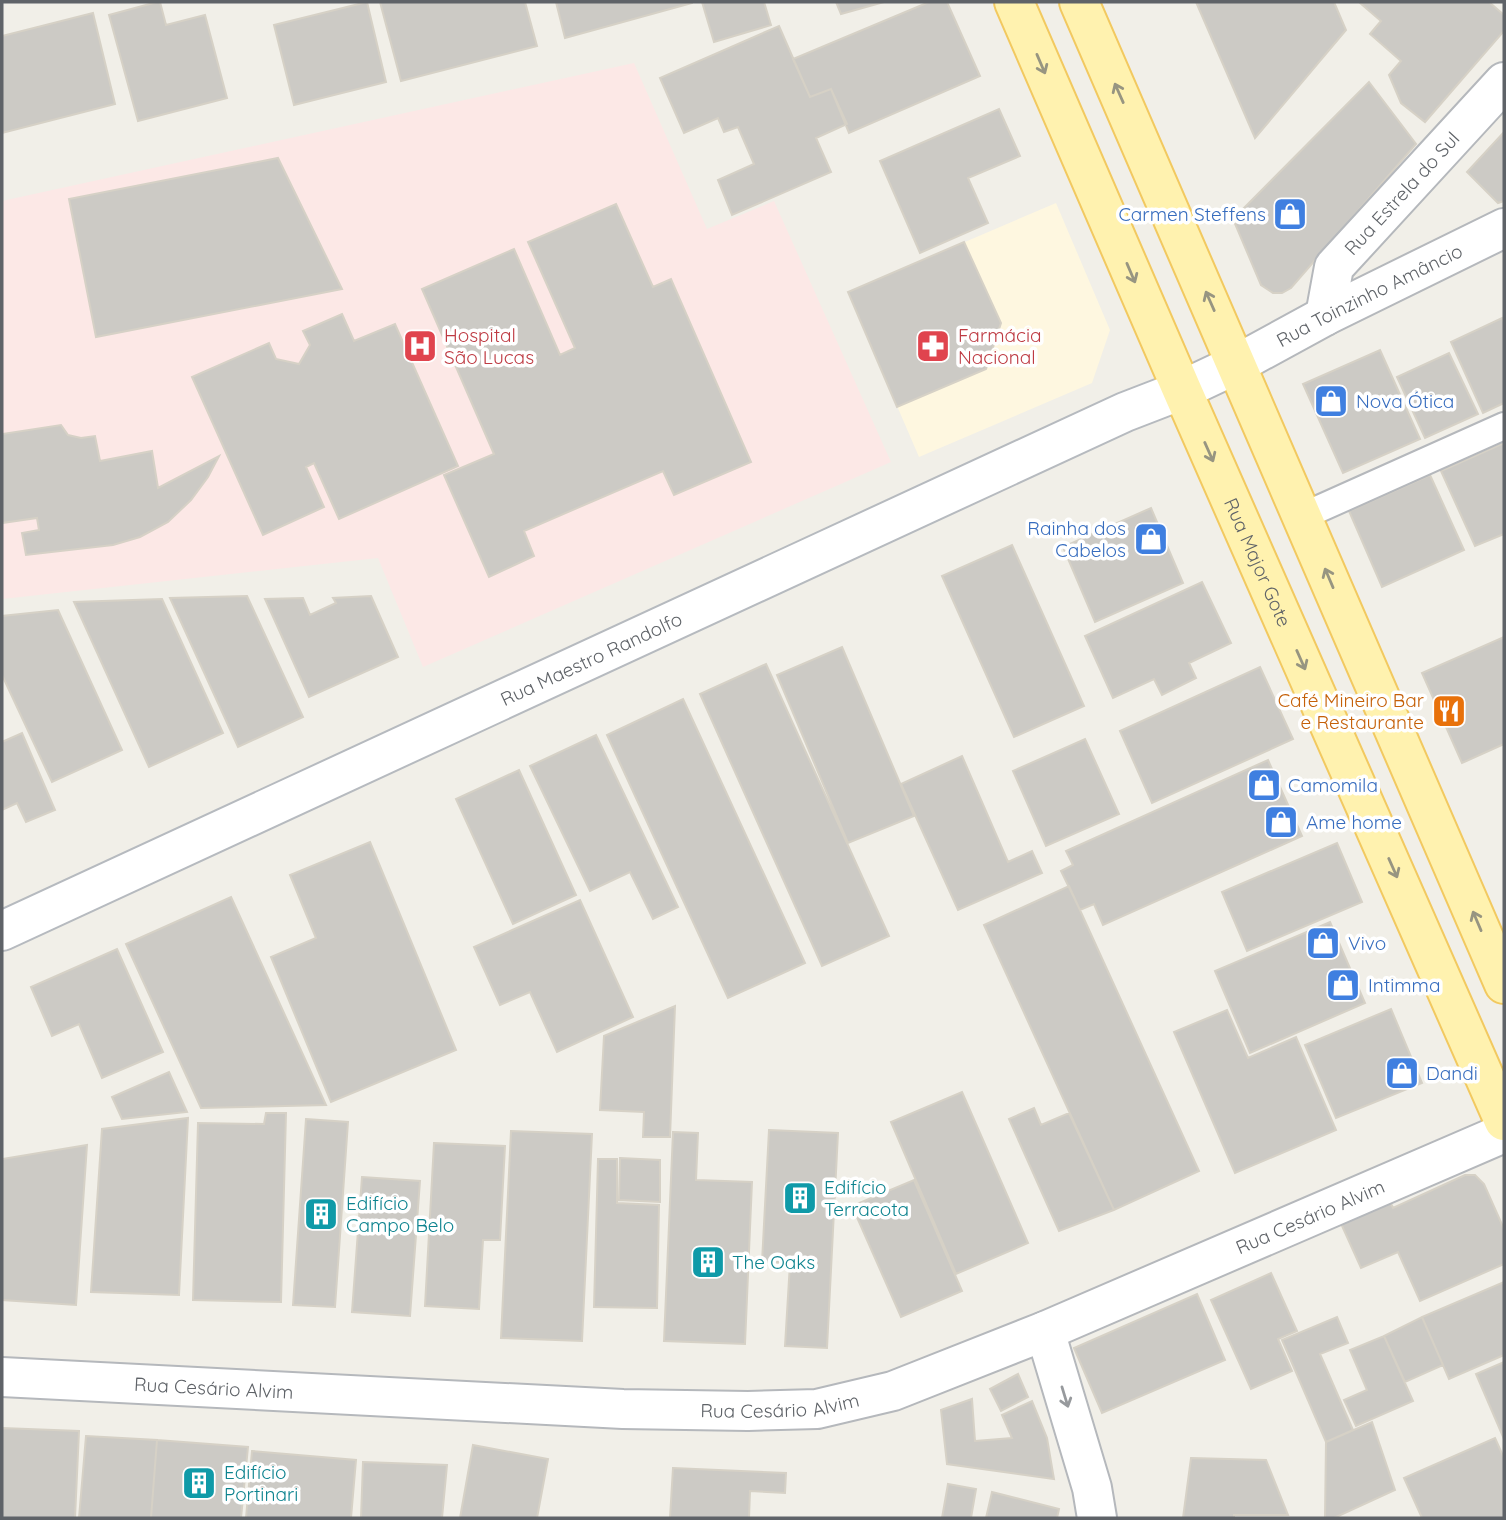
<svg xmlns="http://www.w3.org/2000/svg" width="1506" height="1520" font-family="Quicksand,sans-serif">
<rect width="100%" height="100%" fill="#f1efe8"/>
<path fill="#fef7e0" d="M1056 203 1110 330 1092 383 919 457 848 292Z"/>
<path fill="#fce8e6" d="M634 63 707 229 774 201 891 462 423 667 378 558 2 599V201Z"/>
<path fill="#cccac5" stroke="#d6d1c6" stroke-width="2" d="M157 2H160L166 25 205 15 227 98 138 121 109 15Z
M367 2 386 82 294 105 274 25Z
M380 2H525L537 46 401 81Z
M556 2H692V3L565 38Z
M702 2H764L771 25 714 42Z
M836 2H884L841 14Z
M929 2H947L980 76 849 133 831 89 810 97 793 59Z
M1196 2H1334L1346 30 1255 138Z
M1362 2H1489L1504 15V31L1425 122 1401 103 1389 75 1401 61 1370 34 1381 21 1360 3Z
M93 13 115 104 2 133V36Z
M779 26 810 97 831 89 847 124 816 138 831 172 732 215 718 180 754 164 738 127 724 132 718 118 684 133 660 78Z
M1369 82 1416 144 1291 288 1282 293H1273L1261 285 1233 219Z
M999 109 1020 156 968 178 988 223 920 253 880 161Z
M1504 132V201L1498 203 1467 172Z
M278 158 342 289 96 337 69 199Z
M616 204 653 287 671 279 751 462 674 495 663 471 524 531 534 556 489 577 444 475 494 454 422 289 514 249 560 355 575 348 528 242Z
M964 242 1001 323 986 369 897 407 848 292Z
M342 314 354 341 395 324 458 466 339 519 314 463 306 467 324 507 263 535 192 377 269 343 276 359 299 364 310 345 303 331Z
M1502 318 1504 322V403L1483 413 1451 342Z
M1380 350 1420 439 1343 473 1303 384Z
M1449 353 1478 414 1425 438 1397 377Z
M61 425 68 435 81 438 95 436 100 461 152 451 158 488 219 456 208 477 191 500 168 522 140 537 113 545 26 555 22 533 39 530 37 518 2 523V434Z
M1504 443V534L1475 546 1441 471Z
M1430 475 1464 550 1382 587 1349 511Z
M1151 508 1183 583 1095 622 1063 547Z
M1012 545 1084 706 1014 737 942 576Z
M1202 582 1231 643 1189 663 1196 678 1162 695 1154 679 1113 698 1085 636Z
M247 596 303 717 238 747 170 598Z
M371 596 398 657 309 697 265 599 303 598 310 615 336 603 333 598Z
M162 599 223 733 149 767 74 602Z
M58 610 122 750 52 782 2 675V616Z
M1504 637V744L1462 763 1422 673Z
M842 647 914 816 848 843 777 675Z
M766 664 889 936 822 966 700 694Z
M1260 667 1293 739 1152 803 1120 731Z
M683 699 805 963 728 998 607 735Z
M22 733 55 810 26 822 17 803 2 810V742Z
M596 735 678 907 653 919 630 872 590 891 530 766Z
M1085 739 1119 814 1046 846 1013 771Z
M962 756 1008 862 1032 851 1042 873 958 910 901 784Z
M1268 760 1302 836 1103 925 1094 904 1080 910 1061 871 1073 865 1066 851Z
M519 770 576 895 513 924 456 799Z
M370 842 456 1050 331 1102 271 957 316 938 290 875Z
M1337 843 1362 902 1247 951 1222 892Z
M1069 886 1199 1171 1114 1210 984 925Z
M231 897 326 1105 201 1108 126 944Z
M580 900 633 1017 557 1052 530 992 500 1005 474 947Z
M1330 922 1365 1003 1250 1053 1215 971Z
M117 949 163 1052 102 1078 79 1024 52 1036 31 987Z
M675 1006 670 1137H643L644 1112 600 1110 604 1036Z
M1391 1009 1422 1083 1336 1118 1305 1045Z
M1227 1010 1248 1058 1296 1037 1336 1130 1235 1173 1174 1032Z
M169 1072 187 1112 122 1119 112 1097Z
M962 1092 1028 1243 956 1274 891 1122Z
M1034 1108 1041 1125 1069 1113 1114 1210 1059 1231 1009 1119Z
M266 1113H286L281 1302 193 1300 198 1123 264 1124Z
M188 1118 179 1295 91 1292 102 1129Z
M306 1119 348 1122 335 1307 293 1305Z
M769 1130 838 1133 827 1348 785 1346 790 1263 762 1262Z
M511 1131 592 1134 582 1341 501 1338Z
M673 1132 698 1133 696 1180 752 1182 745 1344 664 1341Z
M434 1143 505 1146 500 1240H483L479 1309 425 1306Z
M87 1145 76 1305 2 1300V1159Z
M620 1158 660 1160V1202L619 1200Z
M598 1159H617V1203L659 1205 657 1308 594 1307Z
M1465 1175H1475L1484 1184 1504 1229V1264L1420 1301 1398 1252 1361 1268 1338 1217 1387 1195 1393 1208Z
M362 1177 420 1181 410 1316 352 1312Z
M914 1180 962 1291 901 1317 852 1206Z
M1271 1273 1297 1331 1278 1339 1292 1371 1251 1389 1211 1300Z
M1504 1282V1355L1449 1379 1422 1317Z
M1197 1294 1225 1360 1102 1413 1074 1348Z
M1337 1317 1348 1343 1320 1354 1353 1430 1326 1442 1282 1340Z
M1422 1317 1443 1365 1405 1382 1384 1336Z
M1384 1336 1413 1401 1356 1426 1344 1400 1367 1390 1350 1350Z
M1504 1362V1439L1476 1374Z
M1018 1374 1028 1397 1001 1411 990 1389Z
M972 1399 975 1441 1012 1438 1002 1415 1032 1401 1047 1438 1054 1479 947 1464 941 1410Z
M1372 1422 1395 1490 1334 1518H1325L1326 1442Z
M2 1428 79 1431 75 1518H2Z
M86 1436 157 1440 151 1518H79Z
M1495 1438 1504 1458V1518H1422L1404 1478Z
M157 1440 248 1447 241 1518H151Z
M473 1445 548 1459 537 1518H460Z
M252 1451 356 1460 351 1518H246Z
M1191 1458 1266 1460 1288 1515H1234V1518H1183Z
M363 1462 447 1465 442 1518H361Z
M673 1468 786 1473 785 1493 750 1491 749 1518H670Z
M948 1484 976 1489 971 1518H942Z
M992 1492 1059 1509 1057 1518H986Z"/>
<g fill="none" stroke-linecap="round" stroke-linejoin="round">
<g stroke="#b5b8bc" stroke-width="30">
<path id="lane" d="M1303 516 1504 426"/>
</g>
<g stroke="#b5b8bc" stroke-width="42">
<g id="street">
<path id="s1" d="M1325 316 1334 267 1504 82"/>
<path id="s2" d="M1182 390 1237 364 1325 316 1504 228"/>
<path d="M1045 1331 1092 1488 1097 1518"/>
<path id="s3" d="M2 1377 623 1409 748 1411 817 1409 893 1391 1045 1331 1504 1133"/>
</g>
</g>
<g stroke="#b6babf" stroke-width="42">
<g id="secondary">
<path id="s4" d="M2 931 1125 412 1182 390"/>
</g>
</g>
<g stroke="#f2c960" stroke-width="42">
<g id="primary">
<path id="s5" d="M1014 2 1182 390 1504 1121"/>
<path d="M1079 2 1504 984"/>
</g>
</g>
<use href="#lane" stroke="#fff" stroke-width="26"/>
<use href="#street" stroke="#fff" stroke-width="38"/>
<use href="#secondary" stroke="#fff" stroke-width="38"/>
<use href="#primary" stroke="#fff2af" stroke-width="38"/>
</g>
<defs><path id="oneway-shaft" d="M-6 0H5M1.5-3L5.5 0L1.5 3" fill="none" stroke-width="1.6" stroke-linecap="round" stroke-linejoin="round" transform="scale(1.75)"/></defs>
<g stroke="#979581">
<use href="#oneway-shaft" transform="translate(1041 64) rotate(67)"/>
<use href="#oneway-shaft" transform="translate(1119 93) rotate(-114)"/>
<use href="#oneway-shaft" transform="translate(1131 273) rotate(67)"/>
<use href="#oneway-shaft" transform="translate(1210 301) rotate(-114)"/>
<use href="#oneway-shaft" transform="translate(1209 452) rotate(66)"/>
<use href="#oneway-shaft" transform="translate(1329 578) rotate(-113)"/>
<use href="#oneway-shaft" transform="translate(1301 660) rotate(66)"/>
<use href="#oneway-shaft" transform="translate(1393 868) rotate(66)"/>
<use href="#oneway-shaft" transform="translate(1477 921) rotate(-113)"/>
</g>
<use stroke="#979a9d" href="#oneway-shaft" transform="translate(1065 1397) rotate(73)"/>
<defs>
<g id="shop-square" transform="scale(1.75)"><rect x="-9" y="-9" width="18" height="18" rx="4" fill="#3f7fe0" stroke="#fff"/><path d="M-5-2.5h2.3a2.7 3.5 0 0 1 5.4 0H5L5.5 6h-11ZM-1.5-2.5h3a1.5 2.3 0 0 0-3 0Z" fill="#fff"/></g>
<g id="hospital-square" transform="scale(1.75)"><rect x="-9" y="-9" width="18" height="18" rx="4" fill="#e0444e" stroke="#fff"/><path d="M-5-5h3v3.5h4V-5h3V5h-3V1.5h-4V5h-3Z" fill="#fff"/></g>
<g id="pharmacy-square" transform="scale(1.75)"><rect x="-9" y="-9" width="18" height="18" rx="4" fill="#e0444e" stroke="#fff"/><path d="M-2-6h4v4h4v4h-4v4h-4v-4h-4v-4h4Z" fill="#fff"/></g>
<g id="restaurant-square" transform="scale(1.75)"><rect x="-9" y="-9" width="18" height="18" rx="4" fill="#e8710a" stroke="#fff"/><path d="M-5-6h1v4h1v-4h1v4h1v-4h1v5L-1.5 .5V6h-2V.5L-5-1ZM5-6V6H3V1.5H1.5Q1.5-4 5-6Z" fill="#fff"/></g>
<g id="building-square" transform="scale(1.75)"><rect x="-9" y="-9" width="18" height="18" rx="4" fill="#0f9aa8" stroke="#fff"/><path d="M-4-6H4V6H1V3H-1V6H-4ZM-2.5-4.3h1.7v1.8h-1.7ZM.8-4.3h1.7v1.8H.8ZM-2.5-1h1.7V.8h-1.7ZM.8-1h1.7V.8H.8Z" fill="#fff"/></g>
</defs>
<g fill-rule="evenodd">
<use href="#shop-square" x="1290" y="214"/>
<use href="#hospital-square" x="420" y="346"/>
<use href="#pharmacy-square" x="933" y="346"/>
<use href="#shop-square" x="1331" y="401"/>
<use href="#shop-square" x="1151" y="539"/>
<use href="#restaurant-square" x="1449" y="711"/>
<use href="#shop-square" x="1264" y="785"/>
<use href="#shop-square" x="1281" y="822"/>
<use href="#shop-square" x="1323" y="943"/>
<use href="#shop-square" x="1343" y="985"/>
<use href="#shop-square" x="1402" y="1073"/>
<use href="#building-square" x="800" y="1198"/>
<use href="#building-square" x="321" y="1214"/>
<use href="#building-square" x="708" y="1262"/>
<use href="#building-square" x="199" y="1483"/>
</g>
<g text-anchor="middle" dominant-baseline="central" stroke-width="7" stroke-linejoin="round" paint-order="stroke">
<g font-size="19" fill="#5f6368" stroke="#fff">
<text stroke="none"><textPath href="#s1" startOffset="150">Rua Estrela do Sul</textPath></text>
<text stroke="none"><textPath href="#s2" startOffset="210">Rua Toinzinho Amâncio</textPath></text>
<text stroke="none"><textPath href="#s5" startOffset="611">Rua Major Gote</textPath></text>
<text stroke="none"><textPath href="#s4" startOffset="649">Rua Maestro Randolfo</textPath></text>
<text stroke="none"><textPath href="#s3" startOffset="1346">Rua Cesário Alvim</textPath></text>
<text stroke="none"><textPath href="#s3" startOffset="212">Rua Cesário Alvim</textPath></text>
<text stroke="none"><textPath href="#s3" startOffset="779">Rua Cesário Alvim</textPath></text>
</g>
<g font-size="19" fill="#366cbe" stroke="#fff" text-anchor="start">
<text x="1266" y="214" text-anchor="end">Carmen Steffens</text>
<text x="1356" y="401">Nova Ótica</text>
<text x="1126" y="528" text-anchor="end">Rainha dos<tspan x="1126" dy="22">Cabelos</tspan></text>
<text x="1288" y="785">Camomila</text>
<text x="1306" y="822">Ame home</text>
<text x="1348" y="943">Vivo</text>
<text x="1368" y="985">Intimma</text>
<text x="1426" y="1073">Dandi</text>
</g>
<g font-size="19" fill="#be3a42" stroke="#fff" text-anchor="start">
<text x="444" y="335">Hospital<tspan x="444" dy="22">São Lucas</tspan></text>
<text x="958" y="335">Farmácia<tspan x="958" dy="22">Nacional</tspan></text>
</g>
<g font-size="19" fill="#c56008" stroke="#fff" text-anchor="end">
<text x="1424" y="700">Café Mineiro Bar<tspan x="1424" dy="22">e Restaurante</tspan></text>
</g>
<g font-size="19" fill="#0d838f" stroke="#fff" text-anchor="start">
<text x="824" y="1187">Edifício<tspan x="824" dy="22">Terracota</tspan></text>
<text x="346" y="1203">Edifício<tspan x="346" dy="22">Campo Belo</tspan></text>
<text x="732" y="1262">The Oaks</text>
<text x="224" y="1472">Edifício<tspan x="224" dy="22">Portinari</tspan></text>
</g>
</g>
<rect width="1506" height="1520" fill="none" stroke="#5f6368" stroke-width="7"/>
</svg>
